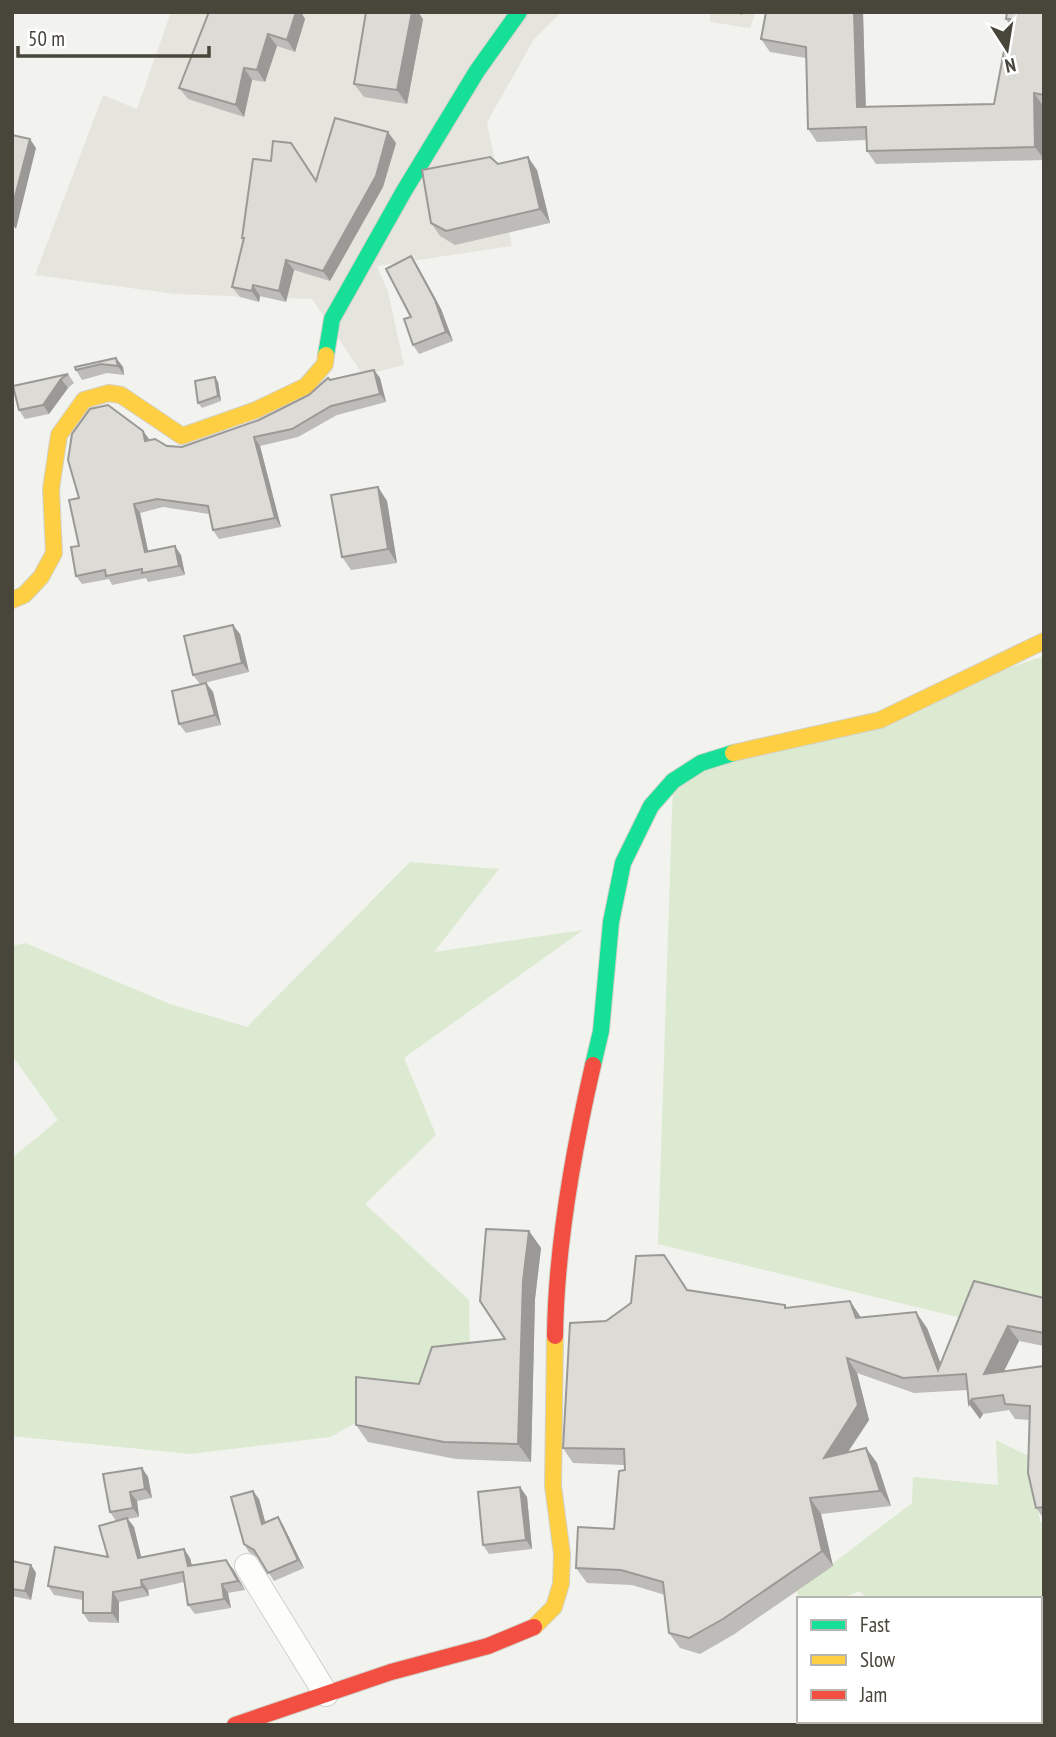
<svg xmlns="http://www.w3.org/2000/svg" width="1056" height="1737" font-family="'PT Sans Narrow',sans-serif">
<rect width="100%" height="100%" fill="#f2f2ee"/>
<path fill="#e5e4dd" d="M171 12H562L534 39 487 122 512 246 377 266 388 292 404 365 363 375 312 299 175 294 35 275 103 95 137 109Z
M710 12H756L750 28 710 22Z"/>
<path fill="#dbead1" d="M1044 656V1338L658 1244 673 781Z
M410 862 499 869 434 952 583 930 404 1058 436 1135 365 1204 469 1300 470 1361 330 1437 190 1454 12 1436V1158L58 1120 12 1055V946L25 943 170 1004 247 1027Z
M996 1440 1031 1457 1040 1522H1044V1648L1040 1652V1599H867L860 1591 839 1599H799L797 1591 912 1503 913 1477 998 1485Z"/>
<g fill="none" stroke-linecap="round" stroke-linejoin="round">
<g stroke="#d0d0cb" stroke-width="26">
<path id="street" d="M247 1566 326 1694"/>
</g>
<g stroke="#d2d1c7" stroke-width="18">
<path id="fast" d="M326 355 332 319 404 191 477 71 519 12
M593 1065 601 1031 611 922 623 863 651 806 673 781 701 763 733 753"/>
</g>
<g stroke="#d2d1c7" stroke-width="18">
<path id="slow" d="M12 600 24 595 41 577 54 553 51 489 59 435 84 400 109 393 121 395 182 436 256 410 306 386 325 364 326 355
M733 753 880 720 1044 641
M534 1627 554 1607 561 1584 562 1554 553 1486 555 1336"/>
</g>
<g stroke="#d2d1c7" stroke-width="18">
<path id="jam" d="M555 1336C556 1246 573 1152 593 1065
M235 1725 391 1672 488 1646 534 1627"/>
</g>
<use href="#street" stroke="#fdfdfc" stroke-width="24"/>
<use href="#fast" stroke="#16e098" stroke-width="16"/>
<use href="#slow" stroke="#ffcf43" stroke-width="16"/>
<use href="#jam" stroke="#f24e42" stroke-width="16"/>
</g>
<path fill="#bdbcb8" d="M209 12 305 19 295 52 277 46 265 82 252 80 244 117 188 99 179 88Z
M729 12H743V15Z
M766 12H863L866 107 994 104 1009 24 1006 19 1044 12V106H1043L1044 160 876 164 867 151 866 140 817 142 808 129 806 58 770 52 761 39Z
M423 19 407 104 364 97 354 84Z
M396 143 383 187 330 281 294 270 286 302 260 296 259 302 240 297 232 287 243 240 242 238 317 181Z
M498 164 537 170 550 223 455 245 440 236 431 223Z
M417 265 441 309 453 341 419 354 413 345 411 317Z
M116 358 123 367 124 375 107 373 82 380 76 370Z
M374 370 380 378 386 402 337 415 298 437 260 446 281 527 219 539 213 530 209 514 163 507 140 513 148 551 181 555 185 575 148 582 146 578 112 585 109 579 82 584 76 576 79 546V498L143 431 149 441 167 446 182 447 259 420 309 395 330 380Z
M68 374 74 383 68 388 49 414 25 419 19 410Z
M215 377 218 382 221 401 202 408 198 403Z
M378 487 387 501 397 563 351 570 342 557Z
M240 634 249 672 200 684 193 675Z
M206 683 213 692 221 725 186 733 179 724Z
M529 1231 541 1248 535 1299 531 1462 456 1459 368 1442 356 1425 419 1384 505 1339Z
M688 1290 788 1308 850 1301 861 1318 927 1328 941 1364 1044 1298V1346L1019 1341 1004 1371 1044 1366V1519L1036 1508 1029 1420 1015 1419 1009 1410 983 1414 980 1419 969 1404 968 1390 914 1393 857 1373 869 1420 848 1452 866 1448 877 1463 891 1506 821 1514 833 1566 733 1635 700 1654 680 1648 669 1633 665 1595 632 1585 587 1583 576 1568 614 1529 625 1470V1465L573 1463 563 1448 606 1321 631 1303Z
M142 1468 148 1477 152 1498 137 1501 139 1517 128 1519 134 1527 141 1558 184 1549 190 1558 192 1565 233 1569 245 1590 228 1593 231 1608 195 1614 188 1605 184 1582 148 1590 149 1596 119 1602V1623L89 1622 83 1613V1600L54 1595 48 1586 108 1557 116 1521 110 1512Z
M520 1487 527 1497 532 1549 489 1554 483 1545Z
M259 1499 265 1523 283 1525 304 1568 274 1581 259 1558 249 1552 244 1544Z
M12 1561 31 1565 36 1573 31 1600 12 1596Z"/>
<path fill="#9a9996" d="M296 12H301L305 19 295 52 287 40Z
M412 12H418L423 19 407 104 397 90Z
M854 12H863L866 120 857 107Z
M268 34 277 46 265 82 257 70Z
M244 68 252 80 244 117 236 105Z
M1034 93 1043 106 1044 159 1035 147Z
M388 132 396 143 383 187 330 281 323 271Z
M30 139 36 148 16 229 12 224V208Z
M528 157 537 170 550 223 540 209Z
M411 256 417 265 441 309 453 341 446 332Z
M286 260 294 270 286 302 279 291Z
M253 285 260 296 259 302 252 291Z
M116 358 123 367 124 375 118 366Z
M374 370 380 378 386 402 380 394Z
M215 377 218 382 221 401 218 396Z
M61 379 68 388 49 414 43 405Z
M143 431 149 439 151 450 145 441Z
M254 437 260 446 281 527 275 518Z
M378 487 387 501 397 563 388 549Z
M134 504 140 513 150 560 145 552Z
M175 546 181 555 185 575 179 566Z
M233 625 240 634 249 672 242 663Z
M206 683 213 692 221 725 215 715Z
M529 1231 541 1248 535 1299 531 1462 518 1444 523 1281Z
M850 1301 860 1316 867 1334 856 1318Z
M916 1312 927 1328 945 1375 938 1370Z
M1008 1326 1019 1341 995 1389 984 1374Z
M847 1358 857 1373 869 1420 834 1473 824 1458Z
M972 1399 983 1414 980 1419 969 1404Z
M866 1448 877 1463 891 1506 880 1491Z
M142 1468 148 1477 152 1498 145 1489Z
M520 1487 527 1497 532 1549 526 1540Z
M253 1491 259 1499 268 1532 262 1524Z
M130 1492 137 1501 139 1517 133 1508Z
M810 1498 821 1514 833 1566 822 1551Z
M278 1517 283 1525 304 1568 298 1560Z
M127 1518 134 1527 144 1568 138 1558Z
M184 1549 190 1558 194 1575 188 1566Z
M226 1560 233 1569 245 1590 238 1581Z
M31 1565 36 1573 31 1600 25 1591Z
M141 1580 148 1590 149 1596 142 1587Z
M222 1584 228 1593 231 1608 224 1599Z
M113 1592 119 1602V1623L112 1613Z"/>
<path fill="#dcdbd6" stroke="#9a9996" stroke-width="2" d="M209 12H296L287 40 268 34 257 70 244 68 236 105 179 88Z
M366 12H412L397 90 354 84Z
M766 12H854L857 107 994 104 1010 19H1006L1007 12H1044V95L1034 93 1035 147 867 151 866 127 808 129 806 47 761 39Z
M335 118 388 132 376 176 323 271 286 260 279 291 253 285 252 291 232 287 244 238H242L253 159 271 161 273 141 291 143 316 181Z
M12 135 30 139 12 208Z
M490 157 498 164 528 157 540 209 446 231 431 223 422 170Z
M411 256 435 300 446 332 413 345 404 319 411 317 386 269Z
M116 358 118 366 101 364 76 370 75 367Z
M374 370 380 394 331 406 292 429 254 437 275 518 213 530 208 506 157 499 134 504 145 552 175 546 179 566 142 573V569L106 576 105 570 76 576 71 547 79 546 69 500 79 498 68 460 72 434 90 409 108 405 143 431 145 441 155 439 167 446 182 447 259 420 309 395 328 378 330 380Z
M68 374 61 379 43 405 19 410 13 386Z
M215 377 218 396 198 403 195 381Z
M378 487 388 549 342 557 331 495Z
M233 625 242 663 193 675 184 636Z
M206 683 215 715 179 724 172 691Z
M486 1229 529 1231 523 1281 518 1444 444 1442 356 1425V1377L419 1384 432 1347 505 1339 480 1301Z
M664 1255 687 1290 785 1305V1308L850 1301 856 1318 916 1312 938 1370 974 1281 1044 1298V1333L1008 1326 984 1374 1044 1366V1507L1036 1508 1028 1473 1030 1406 1005 1404 1003 1395 972 1399 969 1404 966 1374 903 1378 847 1358 858 1405 824 1458 866 1448 880 1491 810 1498 822 1551 723 1619 689 1638 669 1633 663 1582 621 1570 576 1568 578 1527 614 1529 619 1471 625 1470 624 1449 563 1448 570 1323 606 1321 631 1303 636 1256Z
M142 1468 145 1489 130 1492 133 1508 110 1512 103 1474Z
M520 1487 526 1540 483 1545 478 1492Z
M253 1491 262 1524 278 1517 298 1560 268 1573 254 1550 244 1544 231 1497Z
M127 1518 138 1558 184 1549 188 1566 226 1560 238 1581 222 1584 224 1599 188 1605 183 1572 141 1580 142 1587 113 1592 112 1613H83V1592L48 1586 55 1547 108 1557 99 1526Z
M12 1561 31 1565 25 1591 12 1589Z"/>
<rect width="1056" height="1737" fill="none" stroke="#48453a" stroke-width="28"/>
<rect x="797" y="1597" width="245" height="126" fill="#ffffff" stroke="#b6b5b0" stroke-width="2"/>
<rect x="811" y="1620" width="35" height="10" fill="#16e098" stroke="#b6b5b0" stroke-width="2"/>
<text x="860" y="1632" font-size="21" fill="#48453a">Fast</text>
<rect x="811" y="1655" width="35" height="10" fill="#ffcf43" stroke="#b6b5b0" stroke-width="2"/>
<text x="860" y="1667" font-size="21" fill="#48453a">Slow</text>
<rect x="811" y="1690" width="35" height="10" fill="#f24e42" stroke="#b6b5b0" stroke-width="2"/>
<text x="860" y="1702" font-size="21" fill="#48453a">Jam</text>
<g transform="translate(1007 49) rotate(168)" stroke="#ffffff" stroke-width="5" paint-order="stroke">
<path d="M0-5L12 26L0 18L-12 26Z" fill="#48453a"/>
<text y="-10" font-size="19" font-weight="bold" text-anchor="middle" fill="#48453a">N</text>
</g>
<path d="M18 46v10h191v-10" fill="none" stroke="#48453a" stroke-width="3.5"/>
<text x="28" y="46" font-size="21" fill="#48453a" stroke="#ffffff" stroke-width="5" paint-order="stroke">50 m</text>
</svg>
